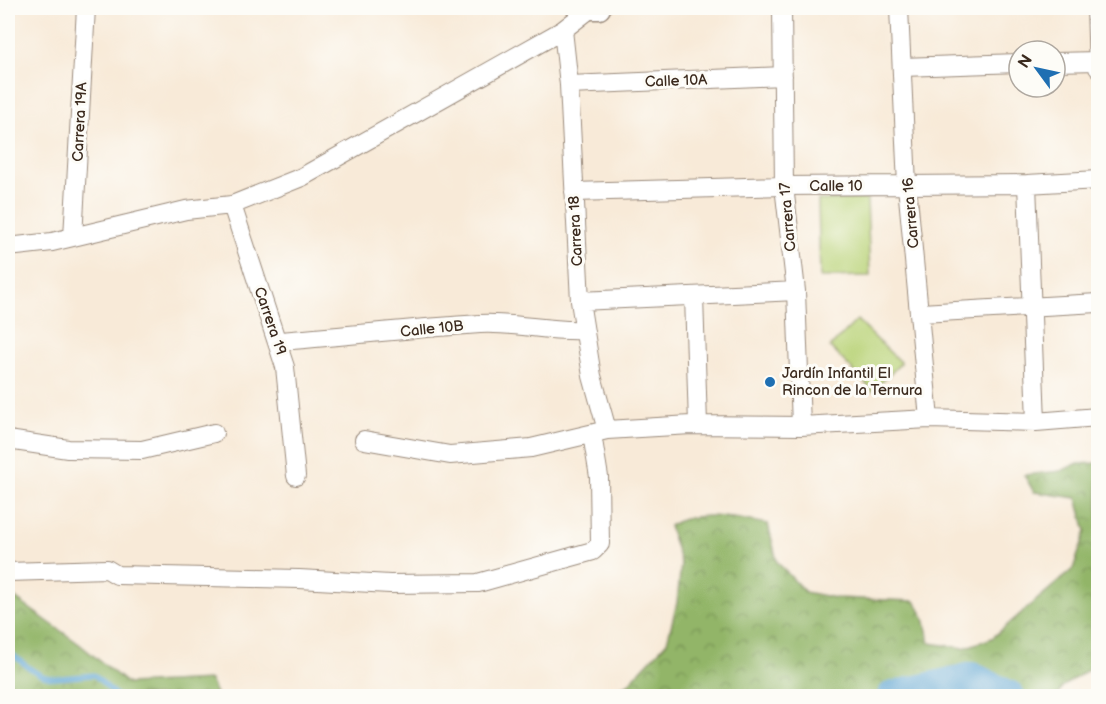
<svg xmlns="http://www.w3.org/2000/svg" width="1106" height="704" font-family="'Balsamiq Sans',sans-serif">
<defs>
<pattern id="forest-crowns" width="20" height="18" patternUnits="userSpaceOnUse" patternTransform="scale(1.5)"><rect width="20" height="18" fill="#92b568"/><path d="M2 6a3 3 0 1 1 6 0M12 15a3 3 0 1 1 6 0" fill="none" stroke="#789355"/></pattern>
</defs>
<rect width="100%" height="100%" fill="#fdfcf7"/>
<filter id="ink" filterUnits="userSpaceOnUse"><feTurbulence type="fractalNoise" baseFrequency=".0167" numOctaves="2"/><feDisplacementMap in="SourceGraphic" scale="12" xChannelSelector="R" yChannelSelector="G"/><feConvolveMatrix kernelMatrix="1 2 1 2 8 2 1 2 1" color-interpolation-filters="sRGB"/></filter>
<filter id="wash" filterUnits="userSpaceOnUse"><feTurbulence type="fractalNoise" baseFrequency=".008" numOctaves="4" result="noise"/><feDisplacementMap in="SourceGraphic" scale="24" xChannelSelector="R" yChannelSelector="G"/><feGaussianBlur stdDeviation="1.35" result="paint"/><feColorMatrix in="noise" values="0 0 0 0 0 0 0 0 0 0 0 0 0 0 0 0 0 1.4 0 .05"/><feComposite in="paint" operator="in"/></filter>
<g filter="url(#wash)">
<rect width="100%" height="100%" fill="#f8ead8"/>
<path fill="url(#forest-crowns)" stroke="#667043" stroke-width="1.5" d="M1098 463V663L1062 687 1058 696H596L627 685 667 642 677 603 681 564 669 526C697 508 736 519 768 524L777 562 805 592 835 598 915 601 924 618 930 643 964 648 992 638 1073 569 1086 531 1077 498 1034 492 1024 475 1061 471 1076 464Z
M8 593 78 643 128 684 210 680 217 696H8Z"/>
<path fill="#b9d378" stroke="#7a7e4b" stroke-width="1.5" d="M867 199 870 276 820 277 818 200Z
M857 320 901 363 873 391 830 347Z"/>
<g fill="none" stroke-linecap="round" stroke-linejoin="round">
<path stroke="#5da4d3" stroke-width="5" d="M8 651C50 685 42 679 94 675L117 696"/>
<path stroke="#5da4d3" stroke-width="30" d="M892 696 972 677 1010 696"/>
</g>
</g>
<g filter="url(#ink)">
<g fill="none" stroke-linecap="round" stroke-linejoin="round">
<g stroke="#9a8a7b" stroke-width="20">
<path id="minor" d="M782 8 784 186 796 291 801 426
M899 8 907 186 929 419
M1096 8 1098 68
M563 30 569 85 580 301 592 376 607 430
M1055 62 1098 61
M902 67 1019 63
M569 85 783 76
M1027 184 1036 422
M574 192 784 186 1027 184 1098 180
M232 205 285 367 296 476
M73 237 86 8
M8 247 52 242 186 210 232 205 302 177 563 30 590 9
M694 296 698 425
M580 301 796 291
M921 313 1098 303
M279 341C346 336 413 328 480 324 515 322 549 332 584 330
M8 440 68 449 142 450 214 433
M364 440 450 455 531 448 607 430 691 425 801 426 929 419 1036 422 1098 417
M8 572 107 569 117 575 299 579 390 584 478 583 593 551 600 544 599 477 592 434"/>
</g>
<g stroke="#9a8a7b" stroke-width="25">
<path id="tertiary" d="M584 8H599"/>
</g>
<use href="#minor" stroke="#fff" stroke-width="18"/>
<use href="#tertiary" stroke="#fff" stroke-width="22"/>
</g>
</g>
<circle fill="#1f6fb2" stroke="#fdfcf7" stroke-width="2" cx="770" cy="382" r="6"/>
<g text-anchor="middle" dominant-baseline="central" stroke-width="6" stroke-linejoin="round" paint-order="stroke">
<g font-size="15" fill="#3b2a1e" stroke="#fdfcf7">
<text transform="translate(676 81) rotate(-2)">Calle 10A</text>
<text transform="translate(80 122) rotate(-87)">Carrera 19A</text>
<text x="836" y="186">Calle 10</text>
<text transform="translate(911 213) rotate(-95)">Carrera 16</text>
<text transform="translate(788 217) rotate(-95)">Carrera 17</text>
<text transform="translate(576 231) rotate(-93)">Carrera 18</text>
<text transform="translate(270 321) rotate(71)">Carrera 19</text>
<text transform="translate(432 329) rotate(-6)">Calle 10B</text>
</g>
<g font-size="15" fill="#3b2a1e" stroke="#fdfcf7" text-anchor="start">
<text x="782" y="373">Jardín Infantil El<tspan x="782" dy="17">Rincon de la Ternura</tspan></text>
</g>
</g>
<rect width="1106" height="704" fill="none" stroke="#fdfcf7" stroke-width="30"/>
<g transform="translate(1037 69) rotate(303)"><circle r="28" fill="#fdfcf7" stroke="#afa8a0" stroke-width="1.5"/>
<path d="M0-4.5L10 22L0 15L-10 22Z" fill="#1f6fb2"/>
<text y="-9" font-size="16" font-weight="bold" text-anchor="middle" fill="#3b2a1e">N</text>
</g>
</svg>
